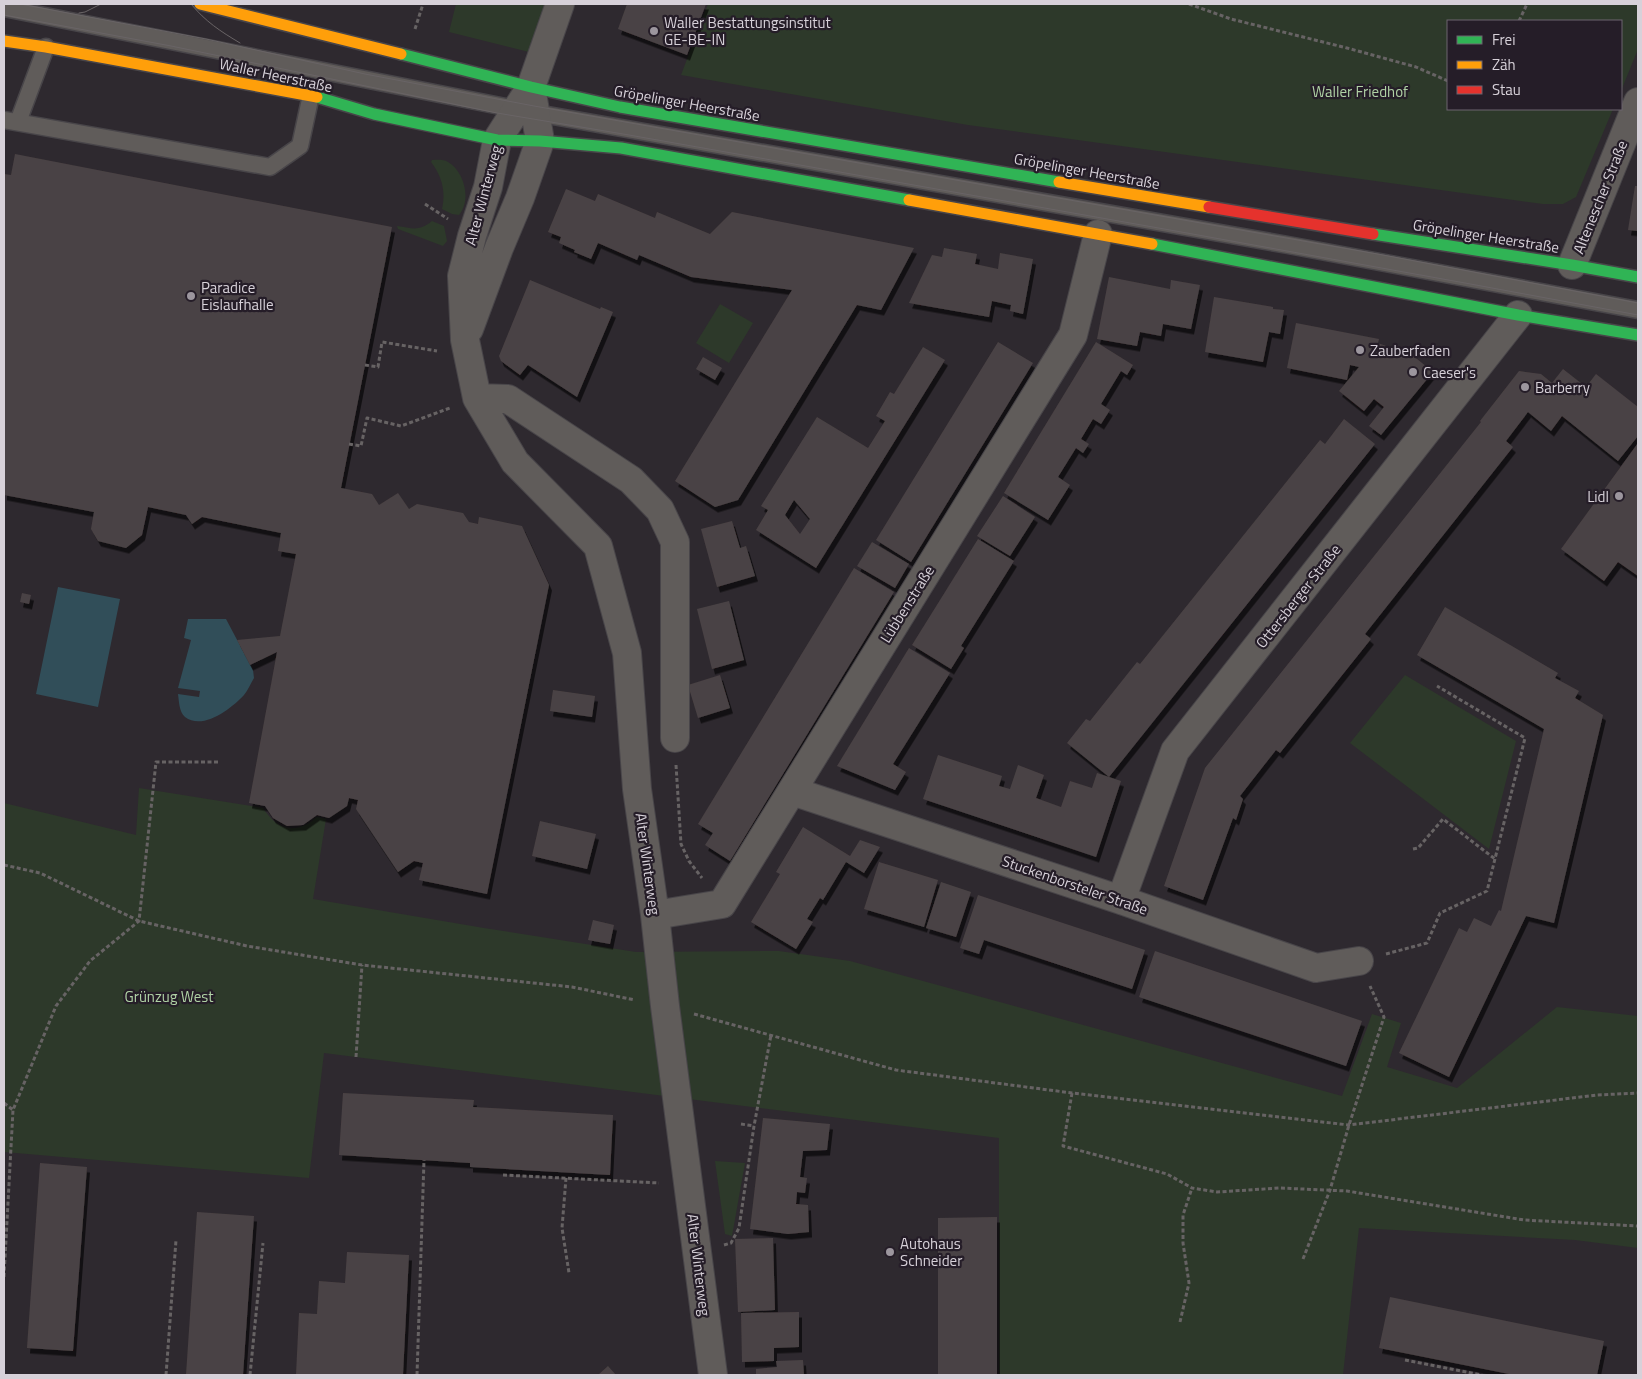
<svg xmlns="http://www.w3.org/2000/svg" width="1642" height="1379" font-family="'Titillium Web',sans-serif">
<defs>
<filter id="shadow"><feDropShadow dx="3" dy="5.5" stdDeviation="0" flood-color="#0009"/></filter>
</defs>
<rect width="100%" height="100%" fill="#2e292f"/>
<path fill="#2d392a" d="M456 4H548L529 52 449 32Z
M708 4H1638V49L1621 91V21H1448V109H1613L1576 197 1563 204H1543L968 125 681 75Z
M432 160C437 160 443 159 448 162 464 171 472 200 459 215L452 214 442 209C446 192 442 176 431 162Z
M432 221 444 226 447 241 443 246 398 229 397 226C412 228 419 232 432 221Z
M720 304 753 323 729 363 696 343Z
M1405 675 1516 741 1489 849 1350 743Z
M139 788 263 808C272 822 285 833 303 826 308 825 313 820 317 817L326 819 313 899 484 928 636 952 779 951 850 961 1342 1096 1372 1014 1401 1023 1387 1067 1457 1088 1557 1007 1638 1016V1248L1575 1240 1359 1228 1343 1375H999V1138L324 1053 309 1178 4 1152V803L136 835Z
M715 1161 745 1163 732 1236 725 1234Z"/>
<path fill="#314e59" d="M58 587 120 599 98 707 36 694Z
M188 619H226L253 670 254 678C251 683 248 690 244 695 232 708 203 731 185 717 179 712 179 701 178 694L199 697 200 691 178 688 191 640 184 638Z"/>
<path fill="#4a4244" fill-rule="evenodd" filter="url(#shadow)" d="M627 4H706L687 55 618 29Z
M15 154 392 227 341 488 372 494 379 505 398 493 409 509 417 504 463 513 469 522 478 524 479 517 522 526 549 585 487 894 419 880 423 863 414 861 398 872 356 809 358 800 349 798 347 806 329 818 317 815 303 825 287 826 273 818 265 806 249 803 277 652 250 665 237 640 280 636 296 554 278 551 281 533 202 517 192 524 186 515 148 507 142 535 126 548 98 541 91 529 94 512 4 495V174L11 175Z
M1635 186H1638V231L1628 230Z
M566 189 595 201 598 194 655 218 657 212 710 234 732 212 914 248 881 310 857 305 738 500 715 507 675 481 792 290 691 277 639 255 637 260 598 243 591 259 574 252 575 250 559 243 561 237 548 232Z
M944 248 977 254 975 264 998 269 1000 253 1033 259 1023 314 1010 311 1011 305 992 301 989 317 909 303 932 255 942 257Z
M1109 277 1170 289 1171 280 1200 285 1191 329 1163 324 1161 336 1140 332 1137 346 1097 339Z
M530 280 600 309 601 307 613 312 577 397 528 365 520 375 501 361 499 356Z
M1214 297 1273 307V309L1284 310 1280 334 1269 332 1263 362 1205 352Z
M1296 323 1379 339 1378 343 1410 355 1411 354 1433 372 1381 435 1369 426 1384 407 1374 399 1364 411 1339 391 1359 367 1350 365 1347 380 1287 368Z
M998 342 1033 363 911 562 876 540Z
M1096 342 1133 365 1127 375 1121 371 1101 404 1110 410 1101 424 1093 419 1081 439 1089 444 1083 453 1076 448 1058 477 1070 485 1048 520 1004 493Z
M923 347 945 360 816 568 756 530 768 510 761 506 817 417 868 448 885 421 876 416 890 392 894 394ZM794 500 810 519 800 534 785 515Z
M703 357 722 368 715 380 696 369Z
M1563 369 1586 387 1596 374 1638 407V436L1618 461 1562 416 1551 431 1528 412 1506 441 1513 447 1365 634 1371 639 1280 753 1276 750 1240 796 1243 799 1236 820 1233 818 1203 900 1164 886 1205 768 1481 422 1480 421 1519 371 1541 374 1552 383Z
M1344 419 1375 444 1109 777 1067 743 1086 719 1090 721 1137 662 1140 664 1320 440 1325 444Z
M1638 443V576L1618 562 1604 581 1561 549Z
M1003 496 1035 517 1010 556 977 536Z
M732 521 740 548 746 546 755 576 717 587 701 529Z
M978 539 1014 561 961 646 964 648 951 669 912 645Z
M872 542 909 564 895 588 857 566Z
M854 568 894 592 730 861 705 845 713 833 698 824Z
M22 593 31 595 29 604 20 602Z
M729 601 744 660 712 669 697 609Z
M1445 607 1558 673 1555 678 1579 691 1575 698 1603 715 1554 923 1526 916 1449 1077 1399 1053 1459 928 1467 932 1474 918 1491 926 1499 910 1501 911 1544 729 1417 655Z
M909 648 950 673 893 764 906 772 895 790 837 766Z
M720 675 730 708 698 718 688 685Z
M553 690 595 696 592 717 550 711Z
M938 755 1002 776 999 786 1010 789 1018 765 1044 775 1036 798 1061 807 1070 781 1092 788 1097 773 1121 781 1096 857 923 799Z
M540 821 596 834 587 869 532 856Z
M803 827 850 856 860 840 880 847 864 873 846 862 823 900 820 898 807 919 813 922 796 949 751 922 780 874 776 872Z
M879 862 938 880 924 927 864 909Z
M941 882 971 892 956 937 926 928Z
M978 895 1145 950 1132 989 984 940 979 954 960 948Z
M593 920 614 925 610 944 588 940Z
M1155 951 1362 1021 1346 1066 1139 997Z
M343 1093 474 1100 473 1107 613 1115 610 1175 470 1167V1163L339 1155Z
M763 1118 830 1124 827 1150 803 1151 800 1177 807 1178 805 1193 797 1192 796 1204 808 1205 809 1232 788 1234 750 1229Z
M40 1163 87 1167 73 1351 27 1348Z
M197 1212 254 1216 243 1375H186Z
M997 1217V1375H938V1218Z
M773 1238 775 1310 738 1312 735 1239Z
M347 1252 409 1255 403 1375H296L299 1313 317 1314 319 1281 345 1283Z
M1390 1297 1604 1341 1597 1375H1514L1379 1348Z
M799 1312V1347L774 1348V1361L742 1362 741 1313Z
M803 1360 804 1375H756V1369L777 1367 776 1361Z
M608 1366 616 1375H598Z"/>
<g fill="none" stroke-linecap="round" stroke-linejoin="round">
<g stroke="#484549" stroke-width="19">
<path id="lane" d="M4 8 536 113 1288 245 1638 310
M4 120 270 167 300 146 311 95
M18 122 46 47"/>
</g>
<g stroke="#484549" stroke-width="30">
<path id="street" d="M560 4 531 87 497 140 488 187 472 236 462 276 465 340 477 398 515 462 598 546 627 653 637 789 655 915 665 1006 713 1375
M1572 265 1638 102
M469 329 499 248 520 198 540 141 531 87
M477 398 508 399 631 480 660 510 675 542V738
M792 791 1121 900 1316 968 1359 961
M1121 900 1175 751 1518 315
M655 915 722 904 1073 335 1098 234"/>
</g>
<g stroke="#484549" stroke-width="14">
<path id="fast" d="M401 54 531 87 620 107 1059 182
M317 97 374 114 497 140 540 141 621 148 909 200
M1373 234 1572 265 1638 277
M1152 244 1518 315 1638 335"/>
</g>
<g stroke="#484549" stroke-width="14">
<path id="slow" d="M200 4 401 54
M4 41 46 47 317 97
M1059 182 1209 207
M909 200 1152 244"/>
</g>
<g stroke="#484549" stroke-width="14">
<path id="jam" d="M1209 207 1373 234"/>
</g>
<path stroke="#676364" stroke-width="3" stroke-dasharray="4 2.5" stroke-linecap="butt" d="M1189 4 1231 19 1347 48 1416 67 1448 81
M1519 21 1527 4
M415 29 423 4
M425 204 448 219
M365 365 378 367 382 342 437 351
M349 444 361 446 367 418 401 426 450 408
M676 765 681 844 689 861 702 878
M1413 849 1418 848 1443 819 1495 859
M4 865 40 873 139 921 247 946 362 965 572 987 635 1000
M1386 954 1427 943 1440 913 1487 891 1525 738 1437 686
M694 1014 896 1070 1072 1093 1349 1125 1597 1095 1638 1093
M356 1057 362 965
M1072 1093 1063 1146 1167 1174 1192 1188 1217 1192 1279 1188 1347 1191 1524 1220 1638 1226
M4 1103 13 1110 56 1006 90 961 139 921 156 762H219
M741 1124 754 1126
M503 1175 659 1183
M566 1178 562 1228 569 1273
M724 1245 731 1243 739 1228 754 1126 771 1035
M1303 1259 1330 1190 1349 1125 1384 1017 1370 986
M4 1277 13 1110
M1180 1322 1189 1283 1183 1243V1215L1192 1188
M1405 1360 1482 1375
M166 1375 176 1240
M250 1375 263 1243
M417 1375 424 1160"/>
<use href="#lane" stroke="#605c5a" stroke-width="16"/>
<use href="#street" stroke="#605c5a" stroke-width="28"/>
<use href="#fast" stroke="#30b455" stroke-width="11"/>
<use href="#slow" stroke="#ff9f0a" stroke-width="11"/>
<use href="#jam" stroke="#e5322d" stroke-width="11"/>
<path stroke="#696466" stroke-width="1" d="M20 4 206 39 365 74 534 106 1383 255 1638 303
M191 4C206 22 220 31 240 43
M79 13 85 12 101 4
M4 15 171 46 497 113 629 135 1187 233 1465 283 1638 315"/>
</g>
<g fill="#9c969e" stroke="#251d28" stroke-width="2">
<circle cx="654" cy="31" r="5"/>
<circle cx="191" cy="296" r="5"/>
<circle cx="1360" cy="350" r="5"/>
<circle cx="1413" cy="372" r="5"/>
<circle cx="1525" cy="387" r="5"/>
<circle cx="1619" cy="496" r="5"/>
<circle cx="890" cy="1252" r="5"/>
</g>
<g text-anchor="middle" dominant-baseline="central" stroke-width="4.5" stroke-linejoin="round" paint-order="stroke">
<g font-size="15" fill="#d7d1d9" stroke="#251d28" text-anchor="start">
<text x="664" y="22">Waller Bestattungsinstitut<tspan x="664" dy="17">GE-BE-IN</tspan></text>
<text x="201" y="287">Paradice<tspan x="201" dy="17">Eislaufhalle</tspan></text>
<text x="1370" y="350">Zauberfaden</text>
<text x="1423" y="372">Caeser's</text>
<text x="1535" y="387">Barberry</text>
<text x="1609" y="496" text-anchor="end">Lidl</text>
<text x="900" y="1243">Autohaus<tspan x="900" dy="17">Schneider</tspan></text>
</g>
<g font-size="15" fill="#d7d1d9" stroke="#251d28">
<text transform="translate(276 75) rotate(12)">Waller Heerstraße</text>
<text transform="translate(687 103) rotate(10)">Gröpelinger Heerstraße</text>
<text transform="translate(1087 171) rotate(10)">Gröpelinger Heerstraße</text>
<text transform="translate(483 195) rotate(-75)">Alter Winterweg</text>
<text transform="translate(1600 197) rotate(-68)">Altenescher Straße</text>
<text transform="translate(1486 236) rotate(9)">Gröpelinger Heerstraße</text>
<text transform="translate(1298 596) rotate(-52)">Ottersberger Straße</text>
<text transform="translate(907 604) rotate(-58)">Lübbenstraße</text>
<text transform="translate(648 864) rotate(82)">Alter Winterweg</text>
<text transform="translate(1075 885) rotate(19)">Stuckenborsteler Straße</text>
<text transform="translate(699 1265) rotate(83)">Alter Winterweg</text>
</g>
<g font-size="15" fill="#b0d2a5" stroke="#251d28">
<text x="1360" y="91">Waller Friedhof</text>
<text x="169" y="996">Grünzug West</text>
</g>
</g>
<rect width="1642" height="1379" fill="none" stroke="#d7d1d9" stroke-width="10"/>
<rect x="1447" y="20" width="175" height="90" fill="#251d28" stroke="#6c656f"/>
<rect x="1457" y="36" width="25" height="8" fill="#30b455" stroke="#6c656f"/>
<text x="1492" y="45" font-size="15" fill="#d7d1d9">Frei</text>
<rect x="1457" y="61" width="25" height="8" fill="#ff9f0a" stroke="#6c656f"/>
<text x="1492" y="70" font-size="15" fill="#d7d1d9">Zäh</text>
<rect x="1457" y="86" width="25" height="8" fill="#e5322d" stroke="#6c656f"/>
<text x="1492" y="95" font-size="15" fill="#d7d1d9">Stau</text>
</svg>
